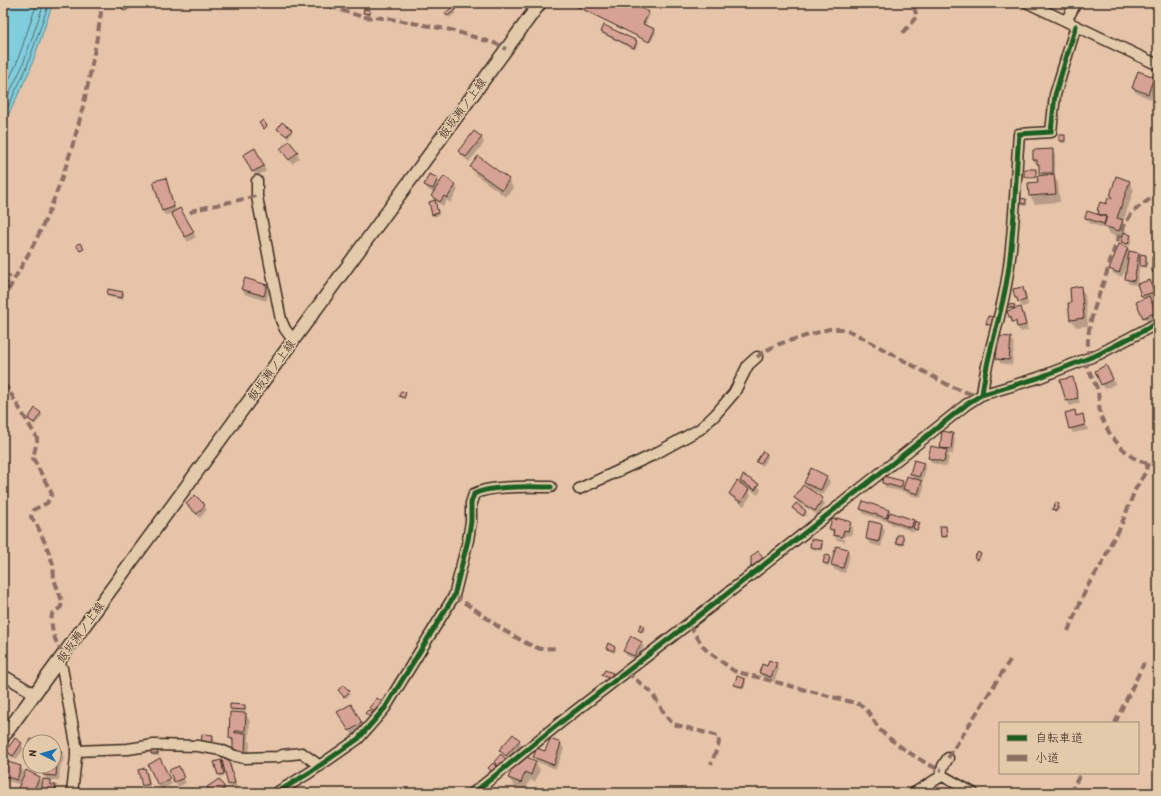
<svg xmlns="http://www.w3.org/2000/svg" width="1161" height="796" font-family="'Patrick Hand','Klee One',sans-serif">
<rect width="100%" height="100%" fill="#e6c4aa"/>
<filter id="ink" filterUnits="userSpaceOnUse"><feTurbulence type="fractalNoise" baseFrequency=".025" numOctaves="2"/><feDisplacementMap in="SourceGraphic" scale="8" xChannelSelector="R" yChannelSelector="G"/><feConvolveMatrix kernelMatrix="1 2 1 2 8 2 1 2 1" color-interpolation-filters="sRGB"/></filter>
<g filter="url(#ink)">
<path fill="#80cdde" stroke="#648c91" d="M3 3H53L30 70 3 126Z"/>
<path fill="#0003" d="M127 3H131L133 7 126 12 122 6Z
M578 3H638L636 7 648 13 650 15 645 25 654 30 656 32 651 42 577 5Z
M453 8 456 13 449 18 446 13Z
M370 11 371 15H366L364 13Z
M602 32 636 42 638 44 635 50 603 34Z
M1153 78 1156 83 1151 99 1136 93 1133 88Z
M278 129 291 130 292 133 288 138Z
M474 132 482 138 484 143 469 162 462 156 459 151Z
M1060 136H1064L1066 143H1061Z
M289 143 300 158 292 164 281 149Z
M255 150 266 171 256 177 244 155Z
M1052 150 1055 155V178L1058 183 1060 202 1035 204 1030 196 1029 184 1039 183 1042 176 1040 173V168L1034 160Z
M478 158 509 180 513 188 506 197 476 175 471 167Z
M1035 170 1036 179H1026L1025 177Z
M165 179 168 184 176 211 179 209 196 237 188 242 172 214 165 215 162 210Z
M437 179 440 184 455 185 458 190 450 203 447 200 443 206 435 201 439 215 434 217 433 214 435 201 432 196 434 193 428 190 425 185Z
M1129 182 1134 190 1123 222 1126 229 1125 234 1131 236 1132 238 1130 246 1123 244 1122 241 1123 239 1110 234 1106 229 1089 223 1086 218 1101 217 1098 210 1113 201 1111 196Z
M1018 199 1025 200 1027 206 1019 205Z
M1120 245 1128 248 1130 252 1138 254 1141 259 1146 256 1147 258 1146 268 1142 267 1140 264 1137 285 1129 284 1126 279 1128 262 1122 277 1114 274 1111 269Z
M1158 258V277H1156L1153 272Z
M1150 281 1156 297 1149 299 1158 317 1147 322 1144 317V299L1142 296Z
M267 285 270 290 266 301 245 294 242 289Z
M1023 288 1026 293 1028 305 1022 307 1016 298Z
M1081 288 1085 295 1088 326 1076 327 1071 319 1072 304Z
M123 293 124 295 123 300 109 297 108 294Z
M1014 306 1015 309 1021 308 1024 313 1028 330 1021 332 1010 317 1015 310 1010 309 1008 307Z
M1011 338 1014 343 1012 365 1000 363 997 358Z
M1109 372 1115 384 1105 389 1102 384Z
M1072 378 1075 383 1080 403 1070 406 1067 401Z
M405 393 406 395 405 399 402 398 401 396Z
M1074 412 1077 417 1083 415 1088 430 1073 433 1070 428Z
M41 413 42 416 35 425 29 419Z
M943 433H952L955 439 953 454H948L949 456 947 467 932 463 929 458 943 450 942 448Z
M767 454 768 457 762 466 757 462Z
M923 464 926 469 922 482 924 487 921 498 907 494 905 490 904 492 886 488 883 483 902 482 905 486 914 480 911 474Z
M827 477 830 482 823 495 808 488 805 483Z
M741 481 758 485 761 490 758 495 748 488 751 495 744 506 733 499 730 494 745 487Z
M796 498 822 499 825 504 818 515 798 503Z
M188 504 204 505 207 510 200 518 190 509Z
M796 505 806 512 807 514 804 517 795 510 793 508Z
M1059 505 1060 507 1058 512 1054 509Z
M861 509 888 510 890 514 913 521 915 525 919 524 920 526 918 531 915 530 914 532 891 524 889 521V522L864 514Z
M850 522 853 528 851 536 846 535V537L837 535V537L845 539V542L837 540 830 529Z
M870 523 882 525 885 530 881 547 870 544 867 539Z
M946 527 947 538H943L942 536Z
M898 536H903L904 538 903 546 898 545 897 543Z
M822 542 823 544 822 551 812 549 811 547Z
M847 550 850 555 845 573 835 570 832 565Z
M980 555 981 557 979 561 975 558Z
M830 557 831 559 829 566 825 565 824 562Z
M643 627 645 629 643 633 639 630Z
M641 642 644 647 637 661 627 656 624 651Z
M607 648H615L616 650 615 653 608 650Z
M776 664 779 669 774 682 763 678 760 673Z
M745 679 746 682 744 689 737 687 735 684Z
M339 690 349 692 350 694 346 698Z
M350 705 364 728 353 736 339 712Z
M245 706 246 711H232L231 709Z
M246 714 250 722 249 739H248L250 742 249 760 238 759 234 746 230 738Z
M202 736H212L215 741 214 751Z
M519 740 522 745 510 760 504 755 501 750Z
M21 744 24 749 16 760 10 756 7 751Z
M30 744V764L27 763 25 758Z
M561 744 564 749 556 769 537 762 534 757Z
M158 749 159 756H153L152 754Z
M54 750 62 753 64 758 60 768 59 781 50 780 53 786H56L58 793H42L48 781 44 775 45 766H54Z
M524 757 536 762 540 770 535 782 530 780 525 791 514 786 509 778Z
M228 759 231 764 237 788 232 789 229 784Z
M216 762 221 764 224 776 220 777Z
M149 765H163L172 784 161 790Z
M21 767 24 772 21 781 39 778 42 783 37 793H20L21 791 19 788 21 785 8 781 5 776Z
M145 769 148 774 151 789 146 791 143 786Z
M170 770 181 772 186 783 178 787Z
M219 780 227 793H212Z"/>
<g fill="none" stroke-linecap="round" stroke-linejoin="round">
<path stroke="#576b6b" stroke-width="1" d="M3 92 16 65 37 3
M3 106 22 67 44 3
M3 117 26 69 49 3"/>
</g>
<path fill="#d7a296" stroke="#3b2a1e" d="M125 3H132L133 5 124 11 121 6Z
M577 3H636L635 5 649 12 643 24 655 29 649 42 576 6Z
M453 7 456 10 447 16 445 13Z
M364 9 370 10V14L363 13Z
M604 25 637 41 634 48 601 32Z
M1138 71 1154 77 1148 94 1132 88Z
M263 120 267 126 264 129 259 123Z
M282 122 292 130 287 136 277 129Z
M474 131 482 137 466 157 458 151Z
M1059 135H1065V141H1059Z
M289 141 298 152 289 160 280 149Z
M255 148 264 166 252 172 243 155Z
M1053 149V173H1039V164H1037V160H1033V150Z
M478 156 509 179 502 190 470 167Z
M1024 169H1036V177H1024Z
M429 174 438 178 433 189 424 185Z
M1054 174 1056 194 1029 196 1028 183 1038 182 1037 176Z
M444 176 456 185 447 198 444 196 440 202 431 196Z
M1116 176 1130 181 1117 218 1123 220 1119 231 1104 226 1107 216 1098 214 1099 211 1097 210 1100 202 1106 204 1108 198 1112 199V197L1110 196Z
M166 178 174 207 162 211 153 181Z
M1017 198 1026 199V204L1017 203Z
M435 200 438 213 432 215 429 202Z
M180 208 194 232 185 237 171 213Z
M1087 211 1106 217 1104 224 1085 218Z
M1124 232 1131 235 1128 244 1121 242Z
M80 243 84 249 80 251 76 245Z
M1119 244 1128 247 1119 273 1109 269Z
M1129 251 1139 253 1134 281 1125 279Z
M1140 254 1146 255V266H1140Z
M1152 257H1158V273L1152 272Z
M245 278 267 285 264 296 241 289Z
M1150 280 1154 292 1141 296 1137 284Z
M1081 286 1084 318 1070 320 1068 303H1071L1070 288Z
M1023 287 1026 300 1018 302 1017 298H1015L1013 289Z
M108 289 123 292 122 298 107 295Z
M1149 296 1156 312 1143 318 1136 302Z
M1008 304 1015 305 1014 308 1007 307Z
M1021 307 1026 325 1017 327 1016 321 1012 322 1011 317H1009L1007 311Z
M988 316 994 317 992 326 986 324Z
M998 336 1011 337 1009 360 996 359Z
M1106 365 1113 379 1101 385 1095 371Z
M1073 377 1078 398 1066 401 1060 380Z
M401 391 406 392 404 398 399 396Z
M35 408 41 413 34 423 28 419Z
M1075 410 1076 416 1083 414 1085 425 1069 429 1065 413Z
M942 431 953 433 951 449 940 448Z
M931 446 947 450 944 462 928 458Z
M763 451 767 454 760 464 756 462Z
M914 460 924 463 919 477 910 474Z
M811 468 827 476 821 490 804 483Z
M743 475 759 484 755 490 740 481Z
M883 476 903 481 901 488 882 483Z
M907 476 922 481 918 494 903 489Z
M737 481 749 489 741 502 729 494Z
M803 485 823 498 815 511 794 498Z
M195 495 205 505 197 514 186 504Z
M863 501 889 510 886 518 860 509Z
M1056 502 1059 504 1056 511 1052 509Z
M796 503 806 511 803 516 792 508Z
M890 512 914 520 911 528 887 519Z
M837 518 851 522 848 531 844 530 842 537 833 535 834 530 829 529 832 519 837 520Z
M869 521 882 524 879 542 866 539Z
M915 521 920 523 917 530 913 528Z
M940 526H946L947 536 941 537Z
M897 535H903V544L896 543Z
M811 539 822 541 821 549 810 547Z
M836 546 848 549 843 568 831 565Z
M758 551 766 561 754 571 751 567V557Z
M978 552 981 554 977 560 974 558Z
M825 555 830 556 828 564 823 563Z
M641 624 644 626 641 632 638 630Z
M631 636 642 642 634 656 623 651Z
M608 643 615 647 613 651 606 648Z
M769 660 777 663 771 677 759 673 762 664 767 666Z
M605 670 613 673 610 679 602 675Z
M737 676 745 679 743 687 734 685Z
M343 685 350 691 344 697 338 690Z
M377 698 385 704 378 714 369 708Z
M230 704 245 705V710L230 709Z
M351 704 362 723 349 731 337 712Z
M368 710 373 713 370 717 365 713Z
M230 712 246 713 245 731H235V733H246L245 752 233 751V739L229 738Z
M202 734 213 735 212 746 201 745Z
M513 734 520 740 506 756 499 750Z
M15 738 22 743 13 756 6 751Z
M31 739 39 742H30V761L23 758Z
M550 739 561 743 554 765 533 757 537 748 545 751Z
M151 748H158V754H151Z
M54 749 62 752 57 762 56 776 43 775 44 766H54Z
M501 754 506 759 499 767 494 762Z
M524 756 536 761 531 775 525 772 521 783 508 778 514 765Z
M160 758 170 779 158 785 148 765Z
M228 758 235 783 228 785 222 760Z
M221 760 224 774 218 775 214 762Z
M8 762 21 766 17 780 4 776Z
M493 763 497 767 492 772 488 768Z
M179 766 184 778 174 782 169 770Z
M145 768 149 784 142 786 138 770Z
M26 770 40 777 32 793H18L20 789 18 788Z
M43 779 51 780V785H56L55 793H41Z
M219 779 225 788 217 793H211L207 787Z"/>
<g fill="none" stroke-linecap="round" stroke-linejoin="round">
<g stroke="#3b2a1e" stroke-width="13">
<path id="minor" d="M1028 3 1158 65
M1066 21 1076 3
M257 181V197L281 320 285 329 293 340
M982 395C986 356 1001 319 1007 279 1015 232 1015 182 1019 134L1051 132 1055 95 1076 26
M579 489 653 455 700 429 715 415 734 393 748 365 757 357
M58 662 62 668 76 744V757L72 793
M3 675 35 694
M76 751 128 749 154 745 198 746 221 750 235 756 244 758 278 757 283 755 302 753 320 766
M941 775 973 793
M276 793 309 773 358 739 385 708 454 596 468 540 471 521V503L474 494C490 485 532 487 551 487
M473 793C507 767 540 738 574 712 706 611 837 508 967 404L981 395 1038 378 1099 354 1158 323
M914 793 940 777 943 766 948 758"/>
</g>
<g stroke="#3b2a1e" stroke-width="15">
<path id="major" d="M3 737 540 3"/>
</g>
<use href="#minor" stroke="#e2caab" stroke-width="10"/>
<use href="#major" stroke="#e2caab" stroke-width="12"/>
<path stroke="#8d6e63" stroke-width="4" stroke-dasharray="8 4" stroke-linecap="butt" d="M318 3 363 17 386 18 451 30 497 44 506 49
M903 33 917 16 912 3
M190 213 194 210 257 196
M3 288 10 275
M3 301C16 274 32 250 44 223 66 173 81 122 91 69 95 47 100 25 102 3
M757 357 765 351 779 344 829 329H842L854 333 950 386 971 394 975 399
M1089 358C1084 331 1096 304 1105 278 1112 257 1117 235 1130 216 1137 206 1149 201 1158 193
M1084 360 1098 390 1100 415 1111 436 1122 448 1132 457 1146 463 1158 465
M3 384 8 389 37 438V441L33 458 52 494 47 503 33 510 31 517 37 525 46 545 53 564 54 579 62 601 61 607 52 614C50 627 55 645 64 653
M454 596 476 610 503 630 528 644 540 649 557 648
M689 625 705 649 734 671 859 704C871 710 873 723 882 732 891 741 930 768 942 770
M1068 631 1087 587 1103 562 1111 543 1120 528 1135 490 1145 473 1148 463
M627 672 652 693 666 716 673 724 718 736 719 743 711 764
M1115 723 1144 663
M948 758 1012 657
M1070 793 1081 773"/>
<g stroke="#e2caab" stroke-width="8">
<path id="cycleway" d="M982 395C986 356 1001 319 1007 279 1015 232 1015 182 1019 134L1051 132 1055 95 1076 26
M276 793 309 773 358 739 385 708 454 596 468 540 471 521V503L474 494C490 485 532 487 551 487
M473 793C507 767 540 738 574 712 706 611 837 508 967 404L981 395 1038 378 1099 354 1158 323"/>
</g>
<use href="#cycleway" stroke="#1b5e20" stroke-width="5"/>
</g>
</g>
<g text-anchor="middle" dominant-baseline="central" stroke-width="3" stroke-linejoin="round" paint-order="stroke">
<g font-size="12" fill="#3b2a1e" stroke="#e2caab">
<text transform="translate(462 108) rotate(-54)">飯坂瀬ノ上線</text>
<text transform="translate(271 370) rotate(-54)">飯坂瀬ノ上線</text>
<text transform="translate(80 632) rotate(-54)">飯坂瀬ノ上線</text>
</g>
</g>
<rect width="1161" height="796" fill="none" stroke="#e2caab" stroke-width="16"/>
<rect x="8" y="8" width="1145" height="780" fill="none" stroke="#3b2a1e" stroke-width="1.5" filter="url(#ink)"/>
<rect x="999" y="722" width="140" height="52" fill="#e2caab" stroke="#9f8a73"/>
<rect x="1007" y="735" width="20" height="6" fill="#1b5e20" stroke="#9f8a73"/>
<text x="1035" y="742" font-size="12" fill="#3b2a1e">自転車道</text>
<rect x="1007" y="755" width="20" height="6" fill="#8d6e63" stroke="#9f8a73"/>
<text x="1035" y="762" font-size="12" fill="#3b2a1e">小道</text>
<g transform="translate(42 754) rotate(275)"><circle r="19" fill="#e2caab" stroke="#9f8a73"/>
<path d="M0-3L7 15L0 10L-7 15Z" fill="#1f6fb2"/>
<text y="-6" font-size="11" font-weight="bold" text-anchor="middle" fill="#3b2a1e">N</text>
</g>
</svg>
